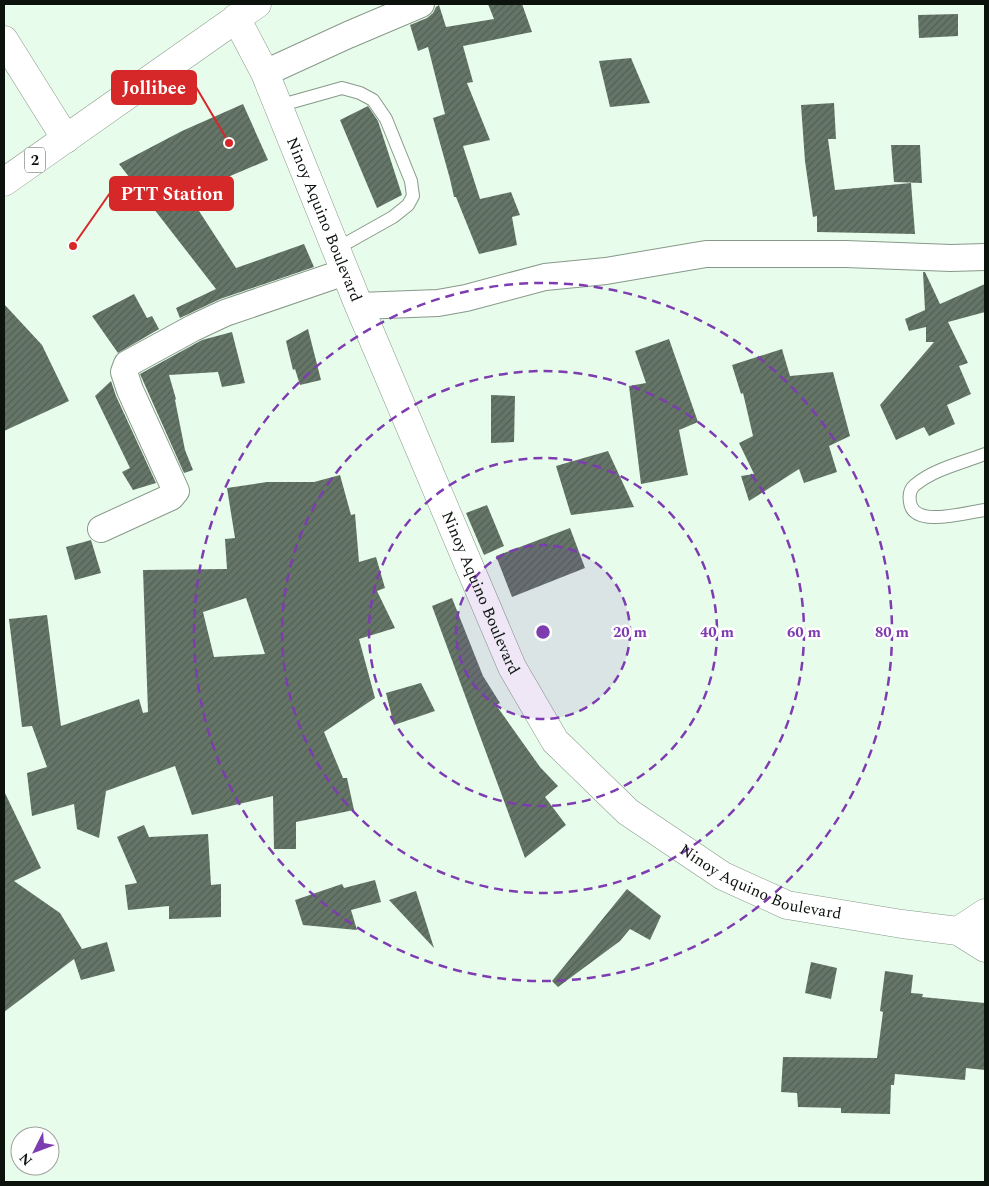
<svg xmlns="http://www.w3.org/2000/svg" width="989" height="1186" font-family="Spectral,serif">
<defs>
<pattern id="building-hatch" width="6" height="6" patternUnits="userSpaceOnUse" patternTransform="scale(1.25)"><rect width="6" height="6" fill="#657668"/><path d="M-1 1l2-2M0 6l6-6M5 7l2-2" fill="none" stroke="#526054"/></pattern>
</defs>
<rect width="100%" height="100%" fill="#e8fceb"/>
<path fill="url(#building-hatch)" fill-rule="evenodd" d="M488 4H522L532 32 463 46 473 82 467 83 490 140 463 146 480 199 511 192 520 215 512 217 517 245 479 254 456 197H454L450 179 433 118 445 114 428 47 418 51 410 25 427 18 433 13 436 7 439 5 446 27 494 19Z
M958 14V36L919 38 918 15Z
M631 58 650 103 610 107 599 61Z
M834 103 836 139H828L835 190 911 183 915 234 817 232V216L813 217 805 161 801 105Z
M243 104 268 160 188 194 236 268 304 244 314 267 220 299 180 318 176 308 216 289 119 164 182 131Z
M368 106 378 121 402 195 377 208 340 120Z
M891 145H920L922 183 894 182Z
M923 272H925L940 304 985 284V312L948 322 968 363 959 366 971 394 947 405 955 424 929 436 924 427 896 440 880 405 934 342H926V327L909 331 905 319 925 310Z
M134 294 147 318 152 316 159 329 118 353 92 316Z
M4 304 42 345 69 401 4 431Z
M308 329 321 380 300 385 295 369 293 370 286 341Z
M232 332 245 383 222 387 218 372 169 375 176 399 175 400 185 450 193 470 184 473 140 374 202 340Z
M669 339 698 422 679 430 688 475 641 484 629 386 646 383 635 351Z
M782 349 790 376 833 372 850 436 829 446 837 472 804 483 799 469 749 501 741 476 754 474 739 443 753 436 743 393 741 394 732 365Z
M111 381 116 396 156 483 133 490 122 472 130 468 95 396Z
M491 395 515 396 514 442 491 443Z
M608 451 634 507 571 515 556 466Z
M340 475 351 515 355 514 359 562 376 557 385 588 377 591 395 628 359 639 375 698 324 732 343 778H347L354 810 296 822V849H274L273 796 192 815 175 766 106 791 99 838 77 829 74 804 32 816 27 773 47 767 32 726 22 727 9 619 47 615 61 726 139 699 143 713 148 712 143 570 227 569 225 539 235 538 227 488 267 482H314ZM246 598 265 654 214 657 203 612Z
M487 505 504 546 484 555 466 513Z
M570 528 585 568 512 597 496 556Z
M91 540 101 573 75 580 66 547Z
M452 598 483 676 500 703 496 705 540 767 558 786 545 797 566 825 525 858 432 606Z
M421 683 435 711 394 725 386 693Z
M4 791 41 868 14 881 60 913 82 949 107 942 115 971 81 980 74 959 4 1012Z
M144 825 149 837 208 834 211 885 221 884V917L169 919V906L128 910 125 885 137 883 117 837Z
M375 880 381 902 351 910 357 930 303 925 295 900 342 884 344 888Z
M627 889 661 916 650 940 630 929 620 941 558 987 552 981Z
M416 891 434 948 389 900Z
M811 962 837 968 831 999 805 993Z
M885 971 913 975 911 993 923 994 922 997 985 1003V1070L966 1068 965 1080 895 1074 894 1085H891L890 1114 841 1113V1108L798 1107 797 1093 781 1092 783 1057 877 1058 883 1012 880 1011Z"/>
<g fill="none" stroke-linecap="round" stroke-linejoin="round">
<g stroke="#87998a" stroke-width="14">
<path id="lane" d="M278 106 342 88 360 93 373 100 386 119 411 181 413 196 408 205 393 217 336 249
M985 454C962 463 934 469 915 485 910 489 909 496 910 502 913 529 968 512 985 510"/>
</g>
<g stroke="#87998a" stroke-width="28">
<path id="street" d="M265 73 348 35 421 4
M359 306 438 303 466 298 545 277 606 271 706 254H846L951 258 985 257
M101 529 171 497 176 491 130 390 124 372 127 364 193 328 225 313 345 272"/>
</g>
<g stroke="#87998a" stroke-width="29">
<g id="secondary">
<path id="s1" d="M236 18 265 73 359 306 512 667 555 741 628 812 723 876 787 905 902 924 958 931 985 948"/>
<path d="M958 931 985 913"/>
</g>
</g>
<g stroke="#87998a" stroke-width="29">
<path id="primary" d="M4 40 66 139"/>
</g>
<g stroke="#87998a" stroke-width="29">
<path id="highway" d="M4 182 257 4"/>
</g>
<use href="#lane" stroke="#fff" stroke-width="12"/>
<use href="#street" stroke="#fff" stroke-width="26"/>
<use href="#secondary" stroke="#fff" stroke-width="28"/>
<use href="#primary" stroke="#fff" stroke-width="28"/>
<use href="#highway" stroke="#fff" stroke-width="28"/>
</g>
<circle cx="543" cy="632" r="87" fill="#7e3cb1" fill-opacity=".12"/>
<g fill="none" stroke="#7e3cb1" stroke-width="2.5" stroke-dasharray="9 6">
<circle cx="543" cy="632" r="87"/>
<circle cx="543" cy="632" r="174"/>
<circle cx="543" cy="632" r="261"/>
<circle cx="543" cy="632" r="349"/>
</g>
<g text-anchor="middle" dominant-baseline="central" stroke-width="5" stroke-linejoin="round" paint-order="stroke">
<rect fill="#fff" stroke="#555a56" stroke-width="1" x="25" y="147.5" width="20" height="25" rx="4"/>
<g font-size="15" font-weight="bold" fill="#0c130d">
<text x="35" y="160">2</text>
</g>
<g font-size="16" fill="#0c130d" stroke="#fff">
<text stroke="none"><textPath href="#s1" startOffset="220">Ninoy Aquino Boulevard</textPath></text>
<text stroke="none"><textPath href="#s1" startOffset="625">Ninoy Aquino Boulevard</textPath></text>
<text stroke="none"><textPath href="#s1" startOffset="1045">Ninoy Aquino Boulevard</textPath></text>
</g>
</g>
<circle cx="543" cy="632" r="8" fill="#7e3cb1" stroke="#fff" stroke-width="2.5"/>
<g font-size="15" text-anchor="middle" font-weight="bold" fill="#7e3cb1" stroke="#fff" stroke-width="5" stroke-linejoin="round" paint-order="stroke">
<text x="630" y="637">20 m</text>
<text x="717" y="637">40 m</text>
<text x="804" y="637">60 m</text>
<text x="892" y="637">80 m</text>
</g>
<path fill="none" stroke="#d62828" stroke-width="2" d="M229 143L196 87M73 246L110 193"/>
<g fill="#d62828" stroke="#fff" stroke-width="2">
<circle cx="229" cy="143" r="5"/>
<circle cx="73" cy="246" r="5"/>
</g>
<g fill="#d62828" stroke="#d62828" stroke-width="2">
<rect x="112" y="71" width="84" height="33" rx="5"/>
<rect x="110" y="177" width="123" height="33" rx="5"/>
</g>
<g font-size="18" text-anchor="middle" font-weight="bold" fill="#fff">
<text x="154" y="94">Jollibee</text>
<text x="172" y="200">PTT Station</text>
</g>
<rect width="989" height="1186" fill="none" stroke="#0c130d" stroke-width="10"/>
<g transform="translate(35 1151) rotate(228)"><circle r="24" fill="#ffffff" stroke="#9ea19e"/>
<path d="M0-4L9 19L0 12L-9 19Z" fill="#7e3cb1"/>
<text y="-8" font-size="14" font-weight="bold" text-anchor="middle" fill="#0c130d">N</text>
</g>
</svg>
